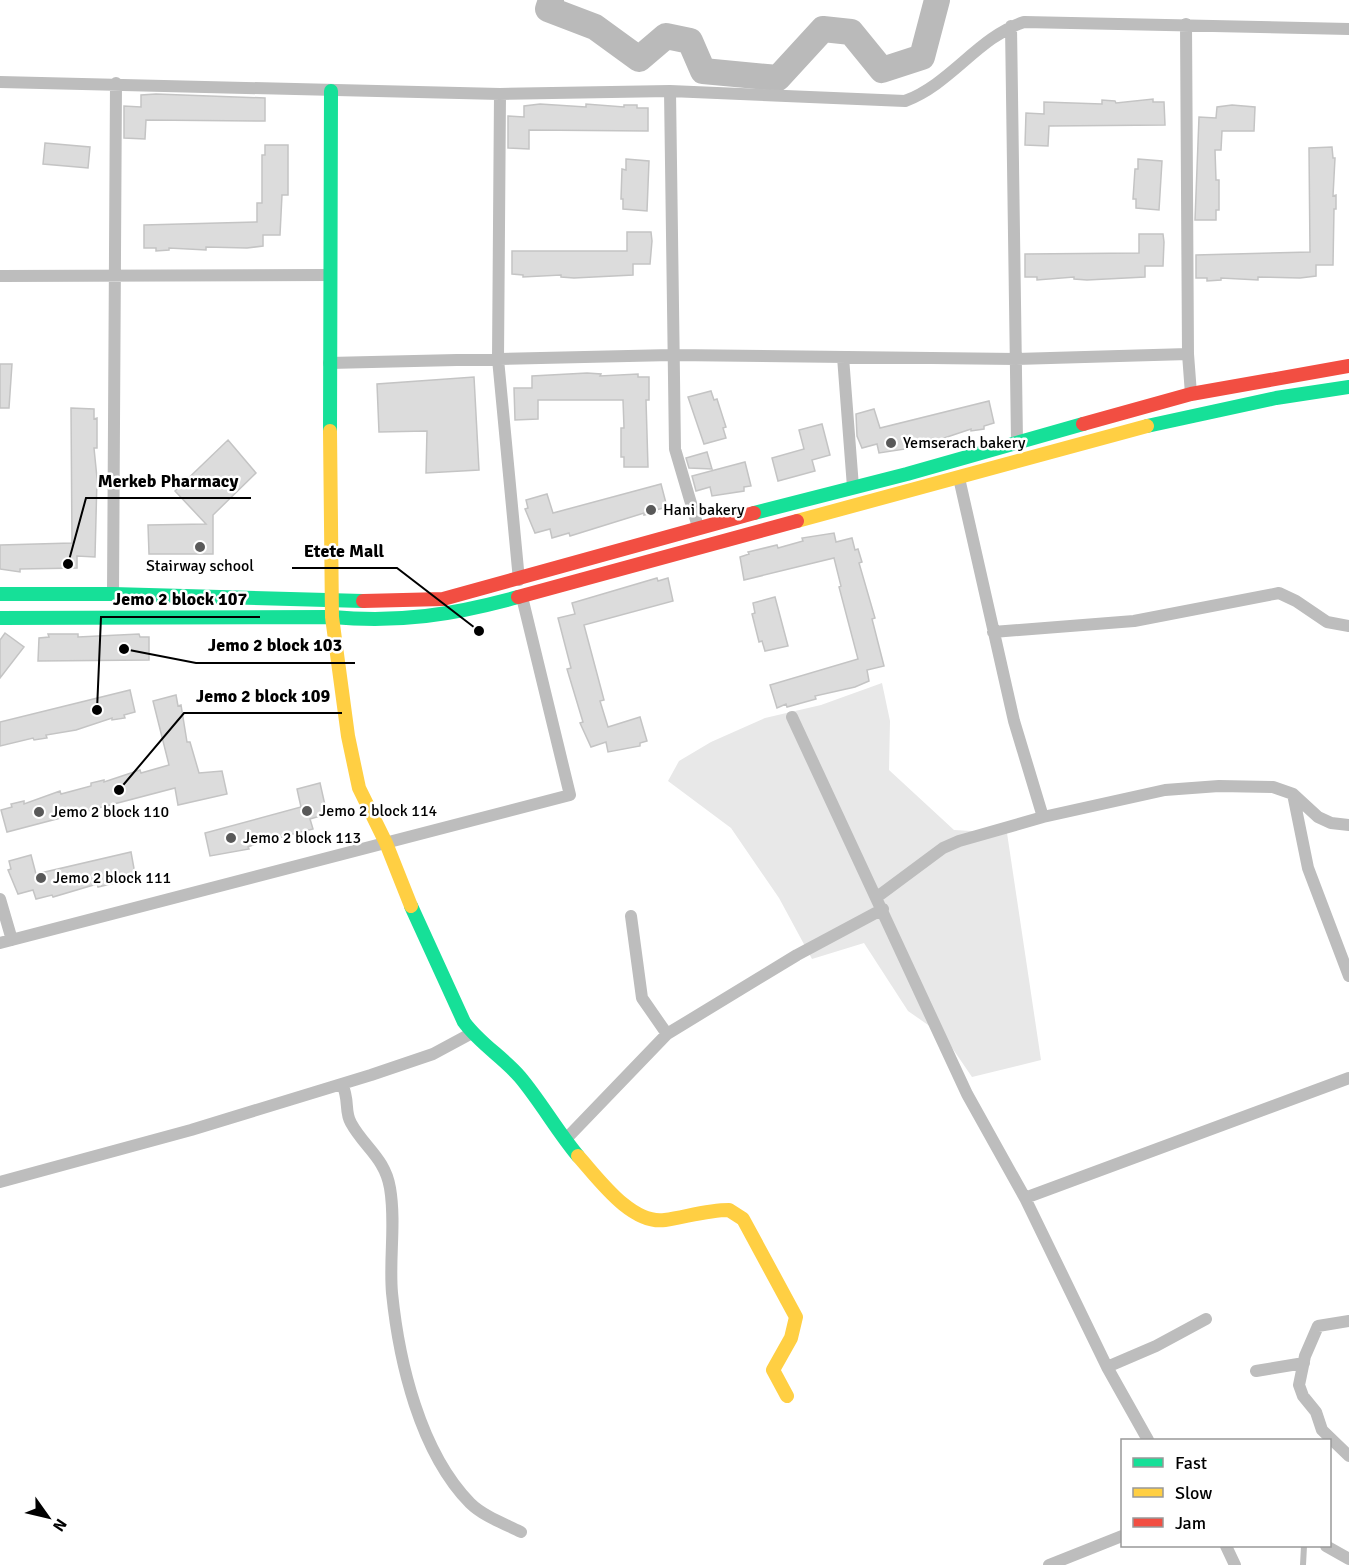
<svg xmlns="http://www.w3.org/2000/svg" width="1349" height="1565" font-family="Signika,sans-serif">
<rect width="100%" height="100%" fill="#fff"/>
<path fill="#e8e8e8" d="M882 683 890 721 889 770 954 830 1007 833 1041 1060 972 1077 944 1036 908 1011 864 943 812 959 779 898 731 828 668 781 679 761 711 742 765 718 821 705Z"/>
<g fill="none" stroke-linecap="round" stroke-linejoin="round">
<path stroke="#bababa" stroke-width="26" d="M551 0 548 9 595 27 639 59 666 36 690 41 703 71 778 78 823 29 851 32 882 70 922 57 937 0"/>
</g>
<path fill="#dcdcdc" stroke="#c4c4c4" stroke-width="1.5" d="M156 94 265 98V121L146 120 145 139 124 138V106L141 107V95Z
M1153 99V102H1164L1165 125 1049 126 1048 146 1025 145 1026 113 1044 114V102L1102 104V100L1115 101 1116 103Z
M540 104 586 107V104L624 107V105H637V108H648V131L529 130V149L508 148V116L524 117V106Z
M1232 105 1255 107 1254 131H1222L1221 150H1215L1216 180H1219V210H1216V220H1195L1199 117 1216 118 1217 107Z
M45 143 90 147 88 168 43 164Z
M265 145H288V195H282L280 235H263V246L247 248 206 247V250L169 248V250L156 251V248H144V225L257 222V203H262V155H265Z
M1332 147 1333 158H1335L1333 196 1336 195V209H1334L1333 265H1316V276L1300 278 1258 277V280L1221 278V280L1207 281V278H1196V255L1310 252 1309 148Z
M626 159 649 161 647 211 623 209V199H621L622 169 626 170Z
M1138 159 1162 161 1159 210 1136 208V199H1133L1135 169H1138Z
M627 232H651L652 241 650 264H633V275L574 278 561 277V275L523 277V275L512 274V251H627Z
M1139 234H1163L1164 242 1163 266H1145V277L1087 280 1074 279V277L1037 280V277H1025V254L1139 253Z
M0 364H12L9 408H0Z
M587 373 601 374 600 376 638 374V377H649V400H646L648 467H624V457H621V428H624L623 400H538V419L515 420 514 388H532V376Z
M474 377 479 470 426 473 427 431 379 432 377 384Z
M711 391 714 400 717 399 726 427 723 428 726 438 704 444 688 397Z
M989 401 994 423 984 426V429L971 431V429L935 441 934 438 911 445 912 448 879 453 877 444 862 448 857 436 856 414 874 409 880 428Z
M71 408 94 409V419L97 418V448H94L97 478 95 557 77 556V568L20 569V572L0 569V545L72 543Z
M822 424 830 455 812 460 815 471 778 481 772 458 804 449 799 430Z
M228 440 256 473 213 515V554H149L148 525 206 524 175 491Z
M707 452 712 469 689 468 686 458Z
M745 462 751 486 744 487V491L712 496 710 487 696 491 692 476Z
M661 484 667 507 656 510 657 512 644 515V513L570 536 569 533 552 538 550 529 535 533 525 509 528 508 526 500 547 494 553 513Z
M834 533 836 542 852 538 855 550 858 549 862 562 859 563 875 618 872 619 884 666 867 670 869 681 855 687 815 696 816 699 787 707 786 704 777 708 770 685 858 659 839 587 841 586 834 558 744 580 740 557 749 554 748 552 777 545 778 548 803 541 802 538Z
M657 578 658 581 668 578 673 601 584 625 604 700 600 701 608 727 640 717 647 741 640 743V746L608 752 606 742 591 747 580 723 583 722 567 669 571 668 558 618 575 614 572 603Z
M775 597 788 646 765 651 762 641 759 642 752 614 755 613 753 603Z
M5 633 24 647 0 678V640Z
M48 634H78V637L139 634 140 637H149V660L38 661 39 638 49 637Z
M130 690 135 712 124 715 125 718 112 720V718L76 730 46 735 47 738 34 740 33 738 0 746V722Z
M176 695 178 706 181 705 187 742H190L199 773 222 771 227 794 178 805 175 788 7 832 1 810 12 807 11 804 24 801V804L60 791 61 794 91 786V783L104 780V782L140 770 141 773 169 765 153 701Z
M320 783 327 814 310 819 313 829 258 843 248 847 249 849 210 856 205 833 301 807 297 789Z
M131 852 135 874 126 877 127 880 98 887 97 884 53 897 52 895 36 899 33 890 18 894 8 870 11 869 9 861 31 855 36 874Z"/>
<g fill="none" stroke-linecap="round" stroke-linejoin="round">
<path stroke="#bdbdbd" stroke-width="6" d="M1303 1565 1304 1546"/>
<path stroke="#bdbdbd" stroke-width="12" d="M1186 24 1188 354 1191 394
M1011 26 1017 441
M0 82 500 94 670 91 905 101C951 84 978 37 1024 22L1349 29
M670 91 675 449 698 527
M500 94 498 359 519 580
M0 276 331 275
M843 357 853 487
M329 363 672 355 1016 359 1188 354
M959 478 1014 721 1043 817
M113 594 116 83
M993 632 1134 621 1279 593 1296 601 1327 622 1349 626
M792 717 967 1094 1025 1198 1107 1367 1148 1440
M1293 794 1308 868 1349 976
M877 897 943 848 959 841 1043 817 1165 790 1219 786 1273 787 1293 794 1318 817 1331 823 1349 825
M0 899 12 940
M631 916 642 998 667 1034
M0 943 570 795 522 597
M342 1084C350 1101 344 1111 351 1123 364 1147 385 1158 390 1188 396 1223 389 1258 392 1293 399 1362 420 1452 470 1503 483 1516 505 1524 521 1532
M565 1140 667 1034 797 955 883 909
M0 1182 191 1130 371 1075 433 1054 472 1033
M1025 1198 1349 1078
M1349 1321 1318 1326 1305 1356 1299 1385 1303 1396 1316 1412 1322 1430 1349 1456
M1107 1367 1156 1346 1206 1319
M1256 1371 1304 1363
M1226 1546 1235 1565
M1326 1546 1349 1559
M1049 1565 1122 1536"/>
<path stroke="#16e098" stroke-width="14" d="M1147 426 1276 398 1349 387
M330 431 331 91
M754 513 907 474 1083 424
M0 594H113L363 601
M0 618 332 617C400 623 452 615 518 597
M411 906 464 1022C480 1044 503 1057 520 1077 541 1102 557 1131 578 1156"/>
<path stroke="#ffcf43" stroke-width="14" d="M330 431 332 617 348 736 359 788 386 843 411 906
M797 521 1147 426
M578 1156C598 1178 631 1225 665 1220 686 1217 707 1210 729 1210L743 1219 796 1317 791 1338 773 1370 787 1396"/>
<path stroke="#f24e42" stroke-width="14" d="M1083 424 1191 394 1349 366
M518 597 797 521
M363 601 443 599 754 513"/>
</g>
<g fill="#595959" stroke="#fff" stroke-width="2">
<circle cx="891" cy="443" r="6"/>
<circle cx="651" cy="510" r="6"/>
<circle cx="200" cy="547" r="6"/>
<circle cx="307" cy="811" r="6"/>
<circle cx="39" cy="812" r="6"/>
<circle cx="231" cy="838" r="6"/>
<circle cx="41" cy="878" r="6"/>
</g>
<g text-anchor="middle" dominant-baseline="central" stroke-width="5" stroke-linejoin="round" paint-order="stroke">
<g font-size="16" fill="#000" stroke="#fff" text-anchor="start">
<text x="903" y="443">Yemserach bakery</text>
<text x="663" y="510">Hani bakery</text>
<text x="200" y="566" text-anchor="middle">Stairway school</text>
<text x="319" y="811">Jemo 2 block 114</text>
<text x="51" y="812">Jemo 2 block 110</text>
<text x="243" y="838">Jemo 2 block 113</text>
<text x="53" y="878">Jemo 2 block 111</text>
</g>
</g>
<path fill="none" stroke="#000" stroke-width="2" d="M68 564L86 498H251M479 631L397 568H292M97 710L101 617H260M124 649L196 663H355M119 790L184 713H342"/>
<g fill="#000" stroke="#fff" stroke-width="2">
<circle cx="68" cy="564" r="6"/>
<circle cx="479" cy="631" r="6"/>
<circle cx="97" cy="710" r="6"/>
<circle cx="124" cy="649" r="6"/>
<circle cx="119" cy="790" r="6"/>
</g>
<g font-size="18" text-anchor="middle" font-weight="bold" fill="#000" stroke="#fff" stroke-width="5" stroke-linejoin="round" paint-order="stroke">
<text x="168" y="487">Merkeb Pharmacy</text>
<text x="344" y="557">Etete Mall</text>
<text x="180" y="605">Jemo 2 block 107</text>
<text x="275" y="651">Jemo 2 block 103</text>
<text x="263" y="702">Jemo 2 block 109</text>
</g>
<rect x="1121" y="1439" width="210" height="108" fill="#ffffff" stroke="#999999" stroke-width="1.5"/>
<rect x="1133" y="1458" width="30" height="9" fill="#16e098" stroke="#999999" stroke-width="1.5"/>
<text x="1175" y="1469" font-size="18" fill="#000000">Fast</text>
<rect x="1133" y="1488" width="30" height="9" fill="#ffcf43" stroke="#999999" stroke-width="1.5"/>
<text x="1175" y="1499" font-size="18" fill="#000000">Slow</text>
<rect x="1133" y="1518" width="30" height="9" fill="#f24e42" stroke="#999999" stroke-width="1.5"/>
<text x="1175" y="1529" font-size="18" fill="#000000">Jam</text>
<g transform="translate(48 1517) rotate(124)" stroke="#ffffff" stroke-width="4.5" paint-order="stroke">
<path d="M0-4.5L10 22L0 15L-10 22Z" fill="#000000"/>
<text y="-9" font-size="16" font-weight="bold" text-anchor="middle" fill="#000000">N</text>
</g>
</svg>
